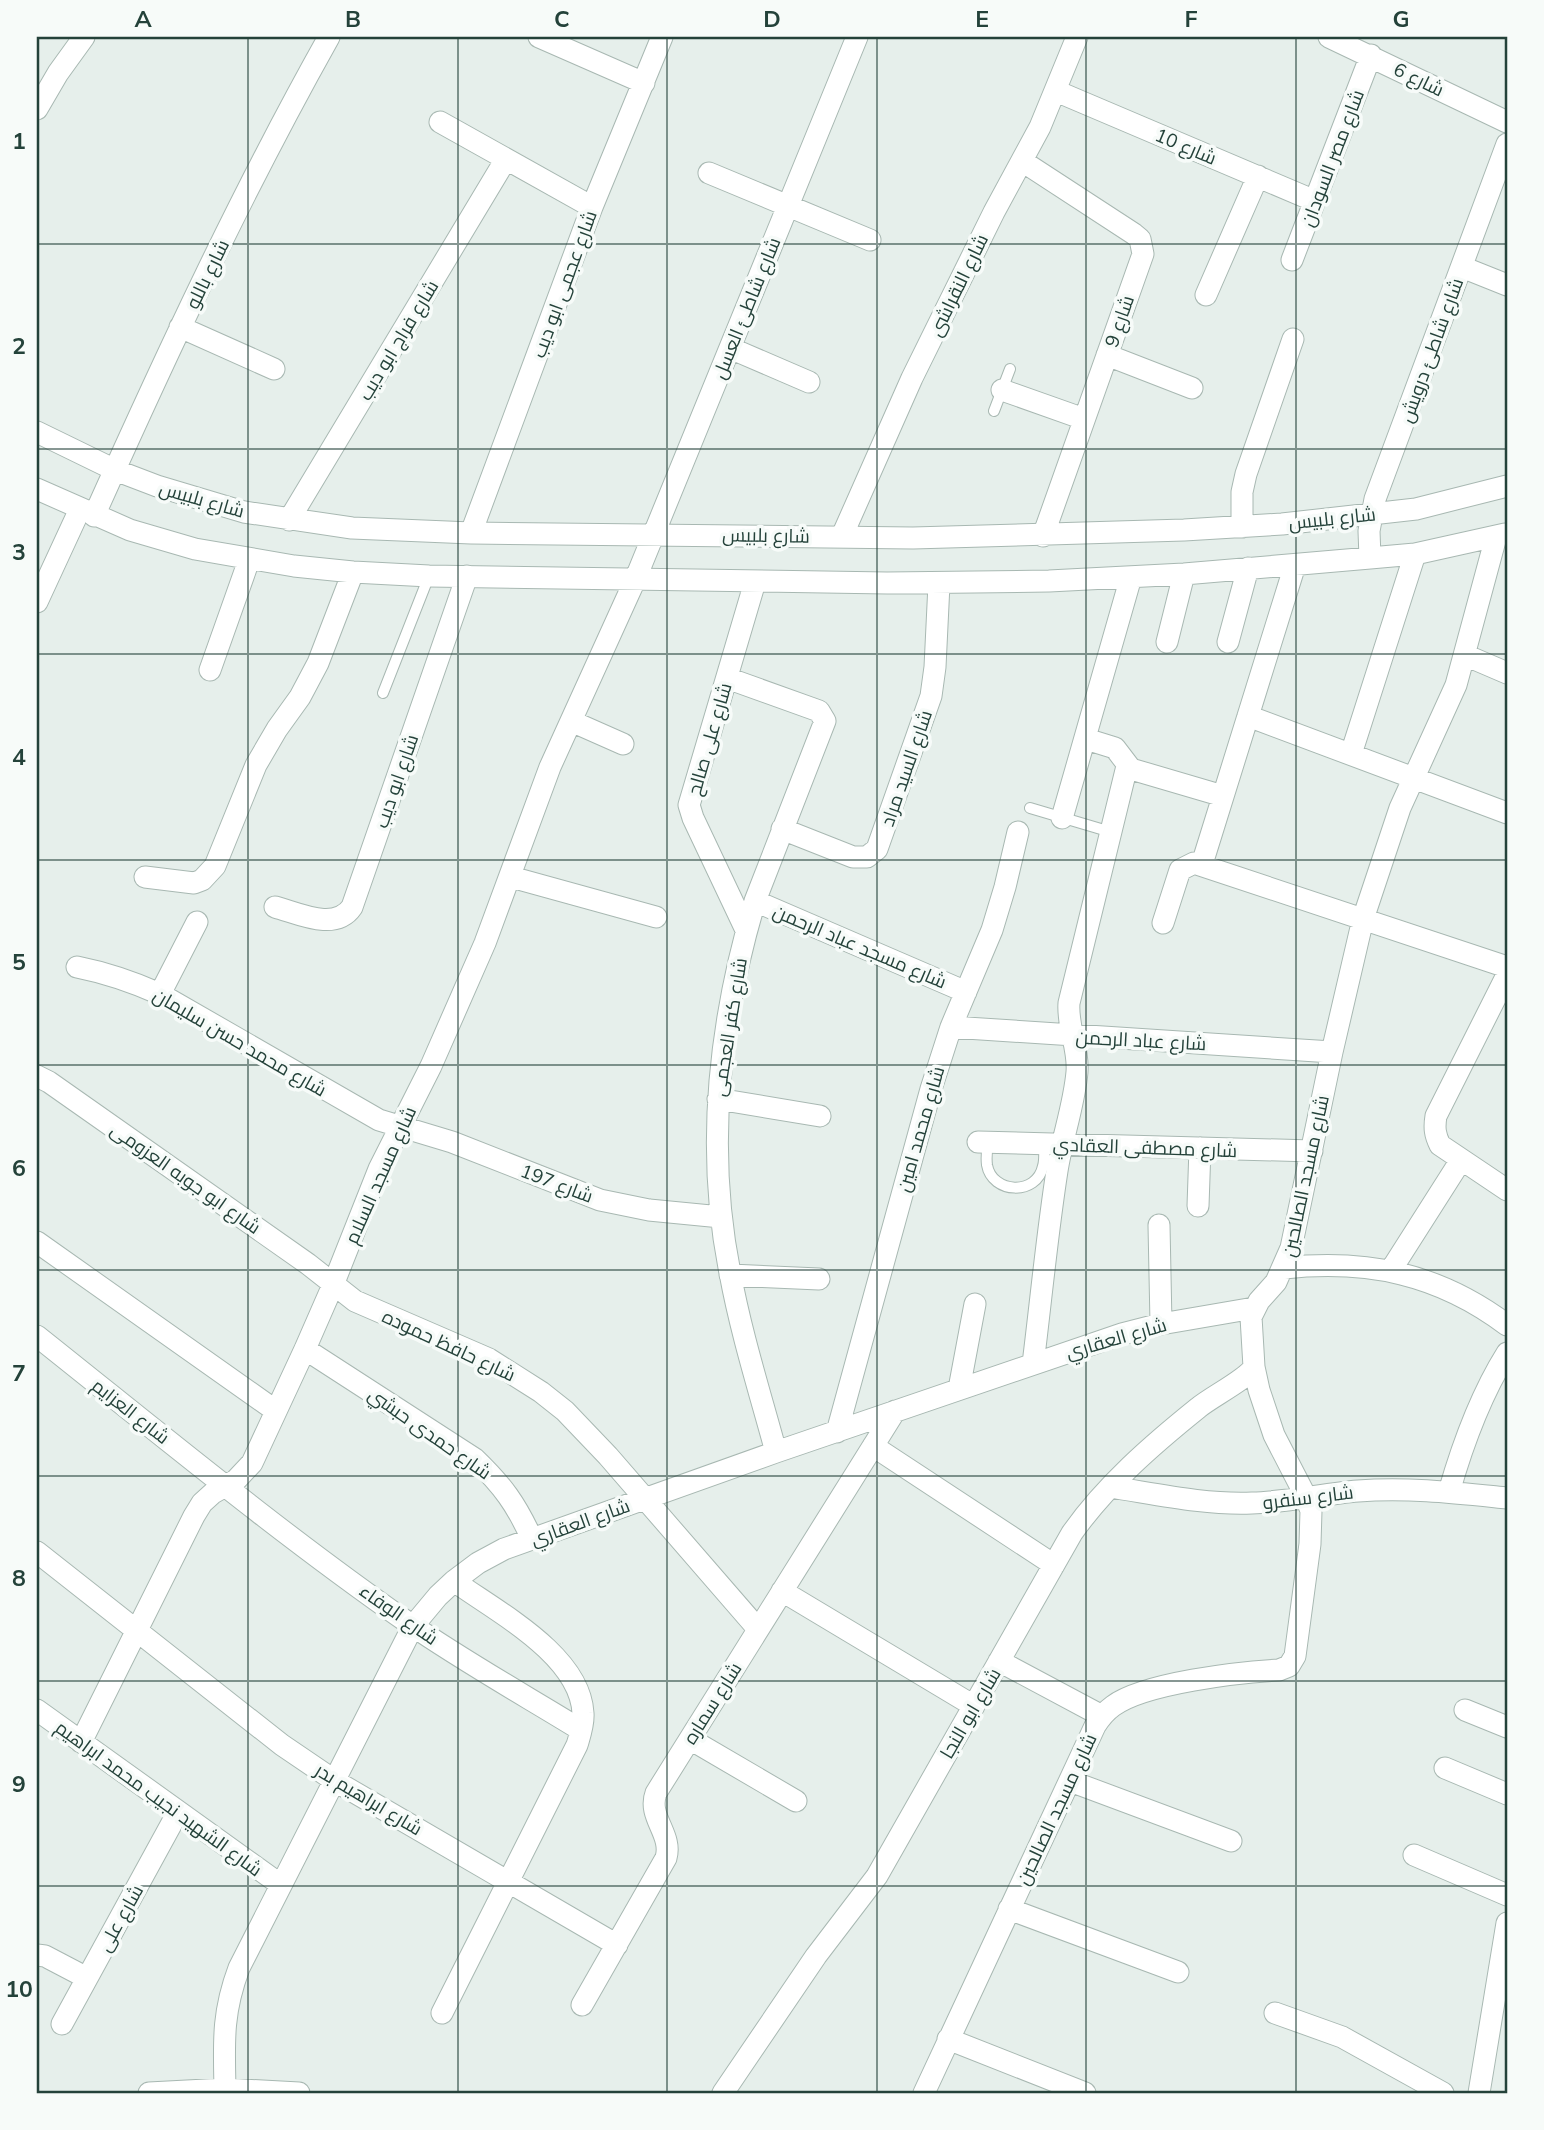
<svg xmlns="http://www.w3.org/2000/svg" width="1544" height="2130" font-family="Mulish,Cairo,sans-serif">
<rect width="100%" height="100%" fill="#e6efeb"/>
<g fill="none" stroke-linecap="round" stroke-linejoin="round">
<g stroke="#a8b8b2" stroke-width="12">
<path id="lane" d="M994 411 1010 369
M383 693 429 576
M1030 808 1111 832
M988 1142C987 1149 986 1158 987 1165 992 1194 1037 1196 1043 1166 1045 1160 1044 1151 1044 1144"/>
</g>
<g stroke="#a8b8b2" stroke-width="23">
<path id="street" d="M539 37 644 83
M1329 37 1507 122
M1056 91 1315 201
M37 109 58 73 84 37
M440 122 592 207
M1022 161 1134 234 1140 239 1143 254 1043 536
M709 173 870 240
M1292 260 1371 55
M1462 267 1507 285
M1206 295 1258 176
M180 327 274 369
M730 348 809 382
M1107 355 1192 388
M1002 390 1084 419
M37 432 115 470 157 486 244 512 352 528 471 533 913 538 1184 530 1282 524 1416 509 1507 486
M37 489 130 530 195 549 294 566 353 572 429 576 887 583 1049 581 1184 574 1370 558 1415 554 1505 534
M94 516C167 353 242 192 329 37
M289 520 506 159
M1242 527V492L1246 474 1293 339
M471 533 592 207 662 37
M842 536 912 378 994 212 1040 127 1077 37
M1370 558 1369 531 1375 499 1507 144
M37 602 80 509
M1167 642 1184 574
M1228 642 1248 568
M1465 655 1507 673
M210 670 249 560
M727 678 819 711 825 721 755 901C719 1022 705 1148 730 1273 741 1333 760 1393 776 1452
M1248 716 1507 813
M571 721 623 744
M1086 739 1115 748 1131 769 1223 796
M1351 754 1415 554
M1062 818 1131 577
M782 829 853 857H867L877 849 931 696 935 667 939 584
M1202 864 1295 565
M145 877 194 883 202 880 215 866 256 765 277 729 300 697 318 663 353 572
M511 877 656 917
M755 901 966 992
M275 907C298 913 335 932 352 907L467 576
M1163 923 1180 870 1194 863 1507 967
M746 930 693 818 689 805 755 582
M77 967C107 973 133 982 160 994L379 1120 452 1142 600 1200 649 1210 721 1217
M1507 975 1436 1116C1434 1128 1435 1135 1440 1145L1507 1190
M160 994 197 922
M951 1027 1332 1052
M37 1076 49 1082 308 1264 355 1301 489 1359 541 1392 565 1411 608 1456 758 1629
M718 1099 820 1116
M978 1142 1312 1151
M1198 1206 1200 1148
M1159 1225 1161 1324
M37 1242 276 1411
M1284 1268C1368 1259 1439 1274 1507 1325
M1391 1270 1461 1160
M730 1275 819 1279
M37 1336C159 1433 282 1535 410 1624 465 1662 524 1695 581 1730
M305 1349 475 1459C503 1486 516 1504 532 1539
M1033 1364C1041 1300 1047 1235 1057 1171 1062 1138 1074 1106 1077 1072 1079 1048 1067 1027 1069 1003L1127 766
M959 1389 975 1304
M837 1432 931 1089 951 1027 992 930 1005 887 1018 832
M873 1446 1054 1565
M1110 1487C1156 1494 1205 1505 1252 1503 1288 1502 1323 1494 1358 1491 1408 1487 1458 1493 1507 1498
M1449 1492C1463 1443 1480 1396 1507 1353
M37 1552 282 1745 335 1781 617 1945
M782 1591 974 1706
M999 1661 1102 1716
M37 1710 281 1885
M1465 1710 1507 1727
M690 1739 796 1801
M81 1742 194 1516 202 1503 213 1493 236 1480 252 1463 305 1349 333 1285 379 1169 431 1066 485 943 550 767 635 580 857 37
M1445 1768 1507 1794
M1070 1781 1231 1841
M1414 1855 1507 1895
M1009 1909 1178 1972
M37 1955 45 1956 87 1978
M582 2005 666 1858C673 1834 647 1817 656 1793L895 1411
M442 2013 577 1745C580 1735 584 1724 583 1713 580 1655 497 1612 454 1581
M1275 2013 1342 2037 1443 2093
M62 2024 178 1812
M948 2039 1085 2093
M225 2089C224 2043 222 2013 239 1968L413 1626 438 1596 454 1581 478 1563 504 1549 776 1452 1122 1334 1161 1324 1254 1308
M149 2093 225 2089 299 2093
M723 2093 816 1956 877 1876 1072 1533C1106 1485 1152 1445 1198 1408 1211 1397 1247 1379 1254 1367
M924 2093 1095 1726C1100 1718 1106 1711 1113 1706 1144 1683 1240 1672 1279 1670L1289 1666 1295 1656 1310 1544 1311 1511 1306 1497 1274 1435 1259 1390 1254 1367 1251 1317 1259 1301 1276 1282 1291 1248 1332 1052 1363 919 1400 808 1456 685 1496 537
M1479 2093 1507 1923"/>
</g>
<use href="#lane" stroke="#fff" stroke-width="10"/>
<use href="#street" stroke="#fff" stroke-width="21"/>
</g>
<path fill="none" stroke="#24423a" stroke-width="2" stroke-opacity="0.55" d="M248 37V2093M458 37V2093M667 37V2093M877 37V2093M1086 37V2093M1296 37V2093M37 244H1507M37 449H1507M37 654H1507M37 860H1507M37 1065H1507M37 1270H1507M37 1476H1507M37 1681H1507M37 1886H1507"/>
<g text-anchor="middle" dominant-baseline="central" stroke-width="7" stroke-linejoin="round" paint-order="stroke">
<g font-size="19" fill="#24423a" stroke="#f7fbf9">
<text transform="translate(1419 79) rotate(26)">شارع 6</text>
<text transform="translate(1186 146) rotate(23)">شارع 10</text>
<text transform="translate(1332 158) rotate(-69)">شارع مصر السودان</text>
<text transform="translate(207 274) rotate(-64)">شارع باللو</text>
<text transform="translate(564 284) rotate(-70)">شارع عجمى ابو ديب</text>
<text transform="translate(958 285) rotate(-64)">شارع النقراشى</text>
<text transform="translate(746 308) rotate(-68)">شارع شاطئ العسل</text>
<text transform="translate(1119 321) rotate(-71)">شارع 9</text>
<text transform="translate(398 340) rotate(-59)">شارع فراج ابو ديب</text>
<text transform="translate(1431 350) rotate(-70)">شارع شاطئ درويش</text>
<text transform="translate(202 499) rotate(16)">شارع بلبيس</text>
<text transform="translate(1332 518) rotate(-6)">شارع بلبيس</text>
<text transform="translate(766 535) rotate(1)">شارع بلبيس</text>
<text transform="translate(709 739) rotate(-74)">شارع على صالح</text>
<text transform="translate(906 768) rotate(-71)">شارع السيد مراد</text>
<text transform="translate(396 781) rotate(-71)">شارع ابو ديب</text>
<text transform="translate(860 946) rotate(23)">شارع مسجد عباد الرحمن</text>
<text transform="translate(729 1027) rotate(-81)">شارع كفر العجمى</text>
<text transform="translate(1141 1040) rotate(3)">شارع عباد الرحمن</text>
<text transform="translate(240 1042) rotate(30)">شارع محمد حسن سليمان</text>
<text transform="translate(920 1129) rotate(-74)">شارع محمد امين</text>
<text transform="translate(1145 1147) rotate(2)">شارع مصطفى العقادي</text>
<text transform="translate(380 1175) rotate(-66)">شارع مسجد السلام</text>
<text transform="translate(1305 1176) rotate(-78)">شارع مسجد الصالحين</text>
<text transform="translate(186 1178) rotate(35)">شارع ابو جوبه العزومى</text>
<text transform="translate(557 1183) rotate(21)">شارع 197</text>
<text transform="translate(1116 1338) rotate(-16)">شارع العقاري</text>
<text transform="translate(449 1345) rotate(25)">شارع حافظ حموده</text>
<text transform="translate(131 1411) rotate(38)">شارع العزايم</text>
<text transform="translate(430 1433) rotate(35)">شارع حمدى حبشي</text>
<text transform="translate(1308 1497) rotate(-7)">شارع سنفرو</text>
<text transform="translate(580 1522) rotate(-20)">شارع العقاري</text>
<text transform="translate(399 1614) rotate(35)">شارع الوفاء</text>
<text transform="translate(712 1703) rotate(-58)">شارع سماره</text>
<text transform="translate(970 1713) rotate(-60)">شارع ابو النجا</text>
<text transform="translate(159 1798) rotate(36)">شارع الشهيد نجيب محمد ابراهيم</text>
<text transform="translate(369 1799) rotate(31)">شارع ابراهيم بدر</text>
<text transform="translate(1056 1809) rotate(-65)">شارع مسجد الصالحين</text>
<text transform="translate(120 1918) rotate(-61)">شارع على</text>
</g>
</g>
<rect width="1544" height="2130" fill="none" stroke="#f7fbf9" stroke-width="77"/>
<rect x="38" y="38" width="1468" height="2054" fill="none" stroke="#24423a" stroke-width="2.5"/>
<g font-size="23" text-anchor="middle" font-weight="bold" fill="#24423a">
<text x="143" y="27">A</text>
<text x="353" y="27">B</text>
<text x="562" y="27">C</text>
<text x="772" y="27">D</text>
<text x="982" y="27">E</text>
<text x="1191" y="27">F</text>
<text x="1401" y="27">G</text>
<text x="19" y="149">1</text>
<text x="19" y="354">2</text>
<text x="19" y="560">3</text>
<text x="19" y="765">4</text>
<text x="19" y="970">5</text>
<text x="19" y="1176">6</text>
<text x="19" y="1381">7</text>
<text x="19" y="1586">8</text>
<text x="19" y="1792">9</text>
<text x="19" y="1997">10</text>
</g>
</svg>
